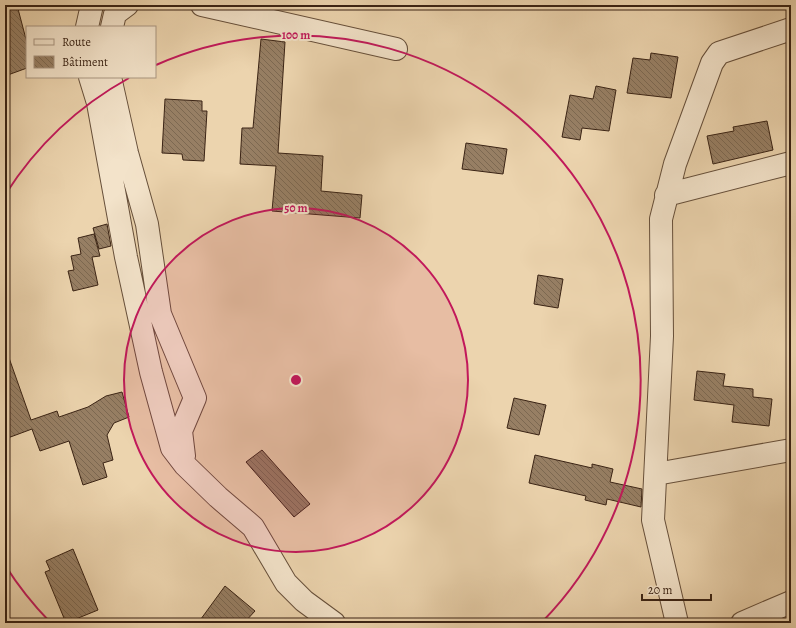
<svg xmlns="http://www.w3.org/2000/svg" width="796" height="628" font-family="Alegreya,serif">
<defs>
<pattern id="building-back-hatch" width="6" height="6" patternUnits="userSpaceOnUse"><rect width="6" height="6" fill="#977f64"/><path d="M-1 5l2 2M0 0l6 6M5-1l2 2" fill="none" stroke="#7c6851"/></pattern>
</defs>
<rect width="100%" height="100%" fill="#ecd4ae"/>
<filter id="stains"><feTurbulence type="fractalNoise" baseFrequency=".005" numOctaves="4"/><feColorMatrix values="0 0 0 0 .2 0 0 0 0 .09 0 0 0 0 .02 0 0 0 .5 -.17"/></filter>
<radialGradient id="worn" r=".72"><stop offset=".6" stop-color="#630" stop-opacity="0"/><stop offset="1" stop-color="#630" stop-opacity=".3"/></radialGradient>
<path fill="url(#building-back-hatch)" stroke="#3a2314" d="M5 5H17L27 43V68L5 76Z
M261 39 285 42 278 153 323 156 321 191 362 195 360 218 272 211 276 166 240 164 242 128H253Z
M651 53 678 57 671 98 627 93 633 58 650 60Z
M596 86 616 90 609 131 582 128 580 140 562 137 570 95 593 99Z
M165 99 202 101V111H207L204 161 183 160 182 154 162 153Z
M767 121 773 150 713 164 707 136 734 131 733 127Z
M466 143 507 149 503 174 462 169Z
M107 224 111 246 99 249 93 228Z
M94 234 100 256 92 257 98 285 73 291 68 271 74 270 71 256 81 254 78 238Z
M538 275 563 279 558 308 534 304Z
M5 355H8L31 420 57 411 59 417 88 407 106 396 122 392 129 417 114 423 107 435 113 460 103 463 107 477 83 485 69 441 40 451 32 429 5 439Z
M697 371 725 374 723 386 753 389V397L772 399 769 426 732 422 734 405 694 400Z
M514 398 546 405 539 435 507 428Z
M262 450 310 504 294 517 246 462Z
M535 455 592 468V464L613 469 610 482 642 489 641 507 607 499 606 505 585 500 586 496 529 483Z
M73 549 98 610 66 623 45 572 50 570 46 561Z
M225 586 255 611 244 623H198Z"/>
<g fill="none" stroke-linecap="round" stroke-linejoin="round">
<g stroke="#664f3a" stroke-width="24">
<path id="minor" d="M202 5 396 49
M87 27 92 5
M112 27 115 14 127 5
M90 77 98 103 126 257 151 372 172 448 185 465 218 497 253 527 286 583 304 601 334 623
M110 77 127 153 147 224 160 314 195 398 181 431 184 456
M666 195 791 163
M656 474 791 450
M677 623 653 520 662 336 661 219 675 164 712 63 719 53 791 29
M742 623 791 602"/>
</g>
<use href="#minor" stroke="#f3e3ca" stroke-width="22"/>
</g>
<circle cx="296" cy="380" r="172" fill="#c2185b" fill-opacity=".12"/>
<g fill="none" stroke="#c2185b" stroke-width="2">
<circle cx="296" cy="380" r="172"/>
<path d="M50 622A345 345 0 0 1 5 565M5 195A345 345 0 0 1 129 78M156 65A345 345 0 0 1 542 622"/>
</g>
<circle cx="296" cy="380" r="6" fill="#c2185b" stroke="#f3e3ca" stroke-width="2"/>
<g font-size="12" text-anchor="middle" font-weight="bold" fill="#c2185b" stroke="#f3e3ca" stroke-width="4" stroke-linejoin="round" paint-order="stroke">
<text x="296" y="39">100 m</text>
<text x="296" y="212">50 m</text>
</g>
<rect width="796" height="628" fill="none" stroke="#ecd4ae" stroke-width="20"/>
<rect x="6" y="6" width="784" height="616" fill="none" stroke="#3a2314" stroke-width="2"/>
<rect x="10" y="10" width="776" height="608" fill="none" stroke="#3a2314"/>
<rect x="26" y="26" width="130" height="52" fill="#f3e3ca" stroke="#a99681"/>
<rect x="34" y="39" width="20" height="6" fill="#f3e3ca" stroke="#a99681"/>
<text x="62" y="46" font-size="12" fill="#3a2314">Route</text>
<rect x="34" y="56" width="20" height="12" fill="url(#building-back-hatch)" stroke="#a99681"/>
<text x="62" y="66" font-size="12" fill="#3a2314">Bâtiment</text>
<path d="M642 594v6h69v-6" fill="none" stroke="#3a2314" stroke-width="2"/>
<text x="648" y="594" font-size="12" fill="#3a2314" stroke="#f3e3ca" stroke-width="3" paint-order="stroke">20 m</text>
<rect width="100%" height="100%" filter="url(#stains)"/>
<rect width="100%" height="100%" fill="url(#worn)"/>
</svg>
